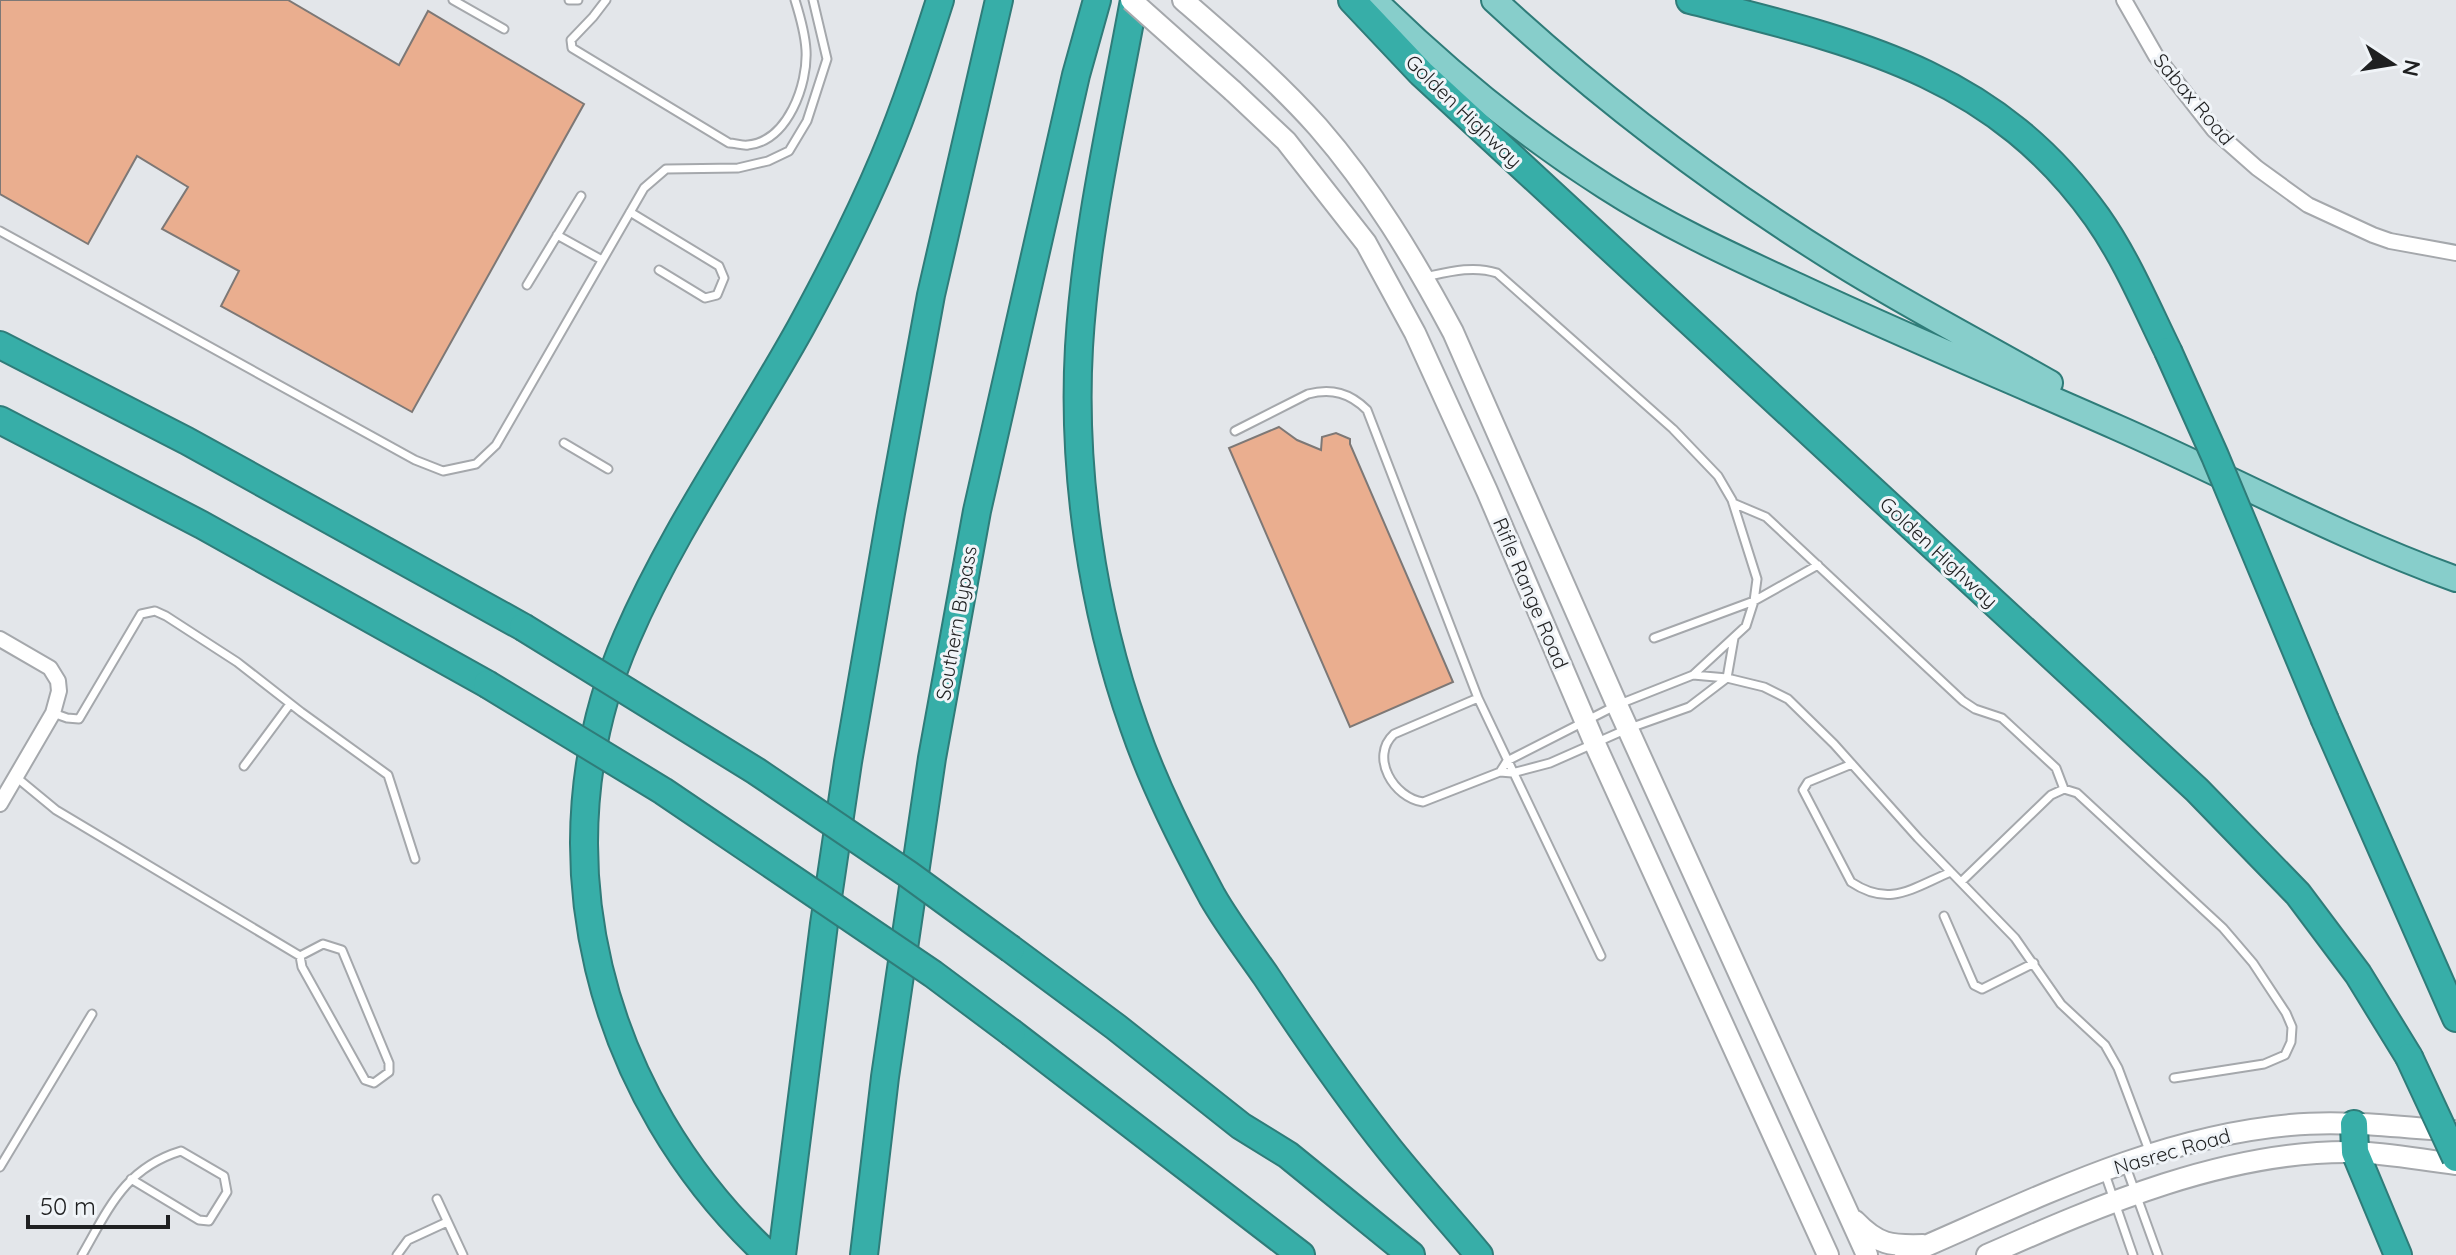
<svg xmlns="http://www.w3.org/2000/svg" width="2456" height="1255" font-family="Quicksand,sans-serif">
<rect width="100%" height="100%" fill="#e3e6ea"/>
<path fill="#eaae8f" stroke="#7d7876" stroke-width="2" d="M0 0H288L399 65 428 11 584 104 412 412 221 306 239 271 162 229 188 187 137 156 88 244 0 194Z
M1279 427 1297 440 1321 450 1322 437 1336 433 1350 439V444L1453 682 1350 727 1229 448Z"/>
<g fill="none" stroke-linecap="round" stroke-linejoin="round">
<g stroke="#a5a8ac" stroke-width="11">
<path id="lane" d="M453 0 504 29
M569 0H578
M606 0 593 17 571 40 572 48 729 143C735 143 743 146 748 145 788 141 808 84 806 50 805 33 800 16 795 0
M630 212 719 266 724 278 717 295 705 298 659 270
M0 231 415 460 443 471 476 464 496 445 644 188 666 169 738 168 768 161 789 151 807 121 827 59 813 0
M557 235 602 260
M1425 277C1448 272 1473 265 1497 273L1673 429 1718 476 1732 500 1757 579 1754 601 1746 626 1693 675
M527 285 581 196
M1235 431 1308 394C1332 388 1350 393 1367 410L1478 698 1601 956
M564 443 608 469
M1733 503 1766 517 1963 701 1975 709 2002 718 2056 768 2064 789
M1654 638 1754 601 1818 565
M1478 698 1394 734C1369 757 1394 798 1423 802L1500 772 1512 773 1550 763 1627 729 1689 707 1727 678 1734 638
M53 713 67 718 79 719 141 614 155 611 166 616 237 662 301 712 388 775 415 859
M1852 764 1808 782 1803 790 1851 882C1890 908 1912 888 1951 872
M244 766 290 704
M1500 772 1507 761 1617 705 1693 675 1727 678 1764 687 1788 699 1834 744 1918 838 2015 938 2061 1004 2105 1045 2118 1068 2150 1153
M16 777 56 810 300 956 302 967 365 1080 374 1083 389 1072V1063L342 950 323 944 300 956
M1961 882 2051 795 2064 789 2077 793 2223 928 2253 963 2286 1013 2292 1027 2291 1042 2285 1055 2264 1064 2174 1078
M1944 916 1974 985 1982 989 2034 963
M2125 1164 2158 1255
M0 1167 92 1014
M2105 1174 2133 1255
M437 1199 463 1255
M82 1255C109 1208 125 1168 181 1151L224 1176 227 1192 209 1221 199 1220 131 1179
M397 1255 408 1240 447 1222"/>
</g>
<g stroke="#a5a8ac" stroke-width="18">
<path id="street" d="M2124 0 2156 56 2214 130 2257 168 2308 205 2373 235 2390 241 2456 253
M0 639 50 668 58 681 59 691 53 713 0 804"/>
</g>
<g stroke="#a5a8ac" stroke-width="24">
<path id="secondary" d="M1183 0C1229 40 1277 81 1318 127 1372 189 1414 259 1453 332L1617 705 1867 1255
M1233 91 1286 141 1366 243 1415 333 1487 491 1595 744 1828 1255
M1855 1221C1878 1245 1891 1246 1923 1245
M1905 1255C2029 1202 2153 1137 2290 1125 2344 1120 2399 1127 2454 1131
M1987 1255C2100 1205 2227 1150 2353 1152 2387 1153 2422 1160 2456 1164"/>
</g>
<g stroke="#2f7c79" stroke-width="28">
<path id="primary" d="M1374 0C1444 69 1523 134 1606 187 1668 227 1737 258 1804 289 1907 337 2012 381 2116 427 2230 477 2339 537 2456 579
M1494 0C1600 98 1716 186 1838 262 1907 305 1980 343 2050 383"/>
</g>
<g stroke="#2f7c79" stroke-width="30">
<path id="highway" d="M1134 0C1113 116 1086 229 1079 347 1072 472 1092 609 1134 727 1154 785 1183 842 1212 896 1228 924 1248 950 1266 976 1305 1035 1346 1095 1390 1150 1419 1186 1450 1220 1479 1255
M1352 0 1421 73 2197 790 2298 894 2358 974 2409 1057
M1690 0C1854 42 1993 71 2097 217 2126 258 2146 306 2168 351
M0 345 187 441 523 627
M0 420 202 525 487 684
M2325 720 2456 1018
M1011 949 1116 1027 1241 1126 1288 1155 1411 1255
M1012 1033 1301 1255
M2354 1124 2355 1152 2398 1255
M768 1255C599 1098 533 852 627 637 674 528 744 430 801 327 831 272 860 215 884 158 906 106 923 53 940 0
M782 1255 824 924 848 762 891 513 931 295 999 0
M864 1255 885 1077 932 758 977 511 1076 75 1097 0"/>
</g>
<use href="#lane" stroke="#fff" stroke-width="7"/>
<use href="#street" stroke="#fff" stroke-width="14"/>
<use href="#secondary" stroke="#fff" stroke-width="20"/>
<use href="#primary" stroke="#87cecb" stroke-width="24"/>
<use href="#highway" stroke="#37aea8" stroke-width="26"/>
<g stroke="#a5a8ac" stroke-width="24" stroke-linecap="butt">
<path id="secondary-bridge" d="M1131 0 1233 91"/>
</g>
<g stroke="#2f7c79" stroke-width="30" stroke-linecap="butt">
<path id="highway-bridge" d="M2168 351 2215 456 2325 720
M523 627 756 771 908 874 1011 949
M487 684 663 791 933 974 1012 1033
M2409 1057 2456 1158"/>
</g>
<use href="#secondary-bridge" stroke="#fff" stroke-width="20"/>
<use href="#highway-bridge" stroke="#37aea8" stroke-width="26"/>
</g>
<g text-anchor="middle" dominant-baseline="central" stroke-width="6" stroke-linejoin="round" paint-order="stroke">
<g font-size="20" fill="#1f2021" stroke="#f0f4f8">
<text transform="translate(2194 99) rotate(50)">Sabax Road</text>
<text transform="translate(1464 111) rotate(44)">Golden Highway</text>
<text transform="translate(1939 552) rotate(43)">Golden Highway</text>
<text transform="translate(1531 593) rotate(67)">Rifle Range Road</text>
<text transform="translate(956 623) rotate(-80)">Southern Bypass</text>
<text transform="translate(2172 1151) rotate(-16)">Nasrec Road</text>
</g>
</g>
<g transform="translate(2392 64) rotate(102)" stroke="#f0f4f8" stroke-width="6" paint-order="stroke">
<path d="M0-6L14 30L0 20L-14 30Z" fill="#1f2021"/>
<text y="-12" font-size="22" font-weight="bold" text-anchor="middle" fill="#1f2021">N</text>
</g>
<path d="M28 1215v12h140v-12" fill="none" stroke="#1f2021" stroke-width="4"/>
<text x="40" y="1215" font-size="24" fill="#1f2021" stroke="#f0f4f8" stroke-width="6" paint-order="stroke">50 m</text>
</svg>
